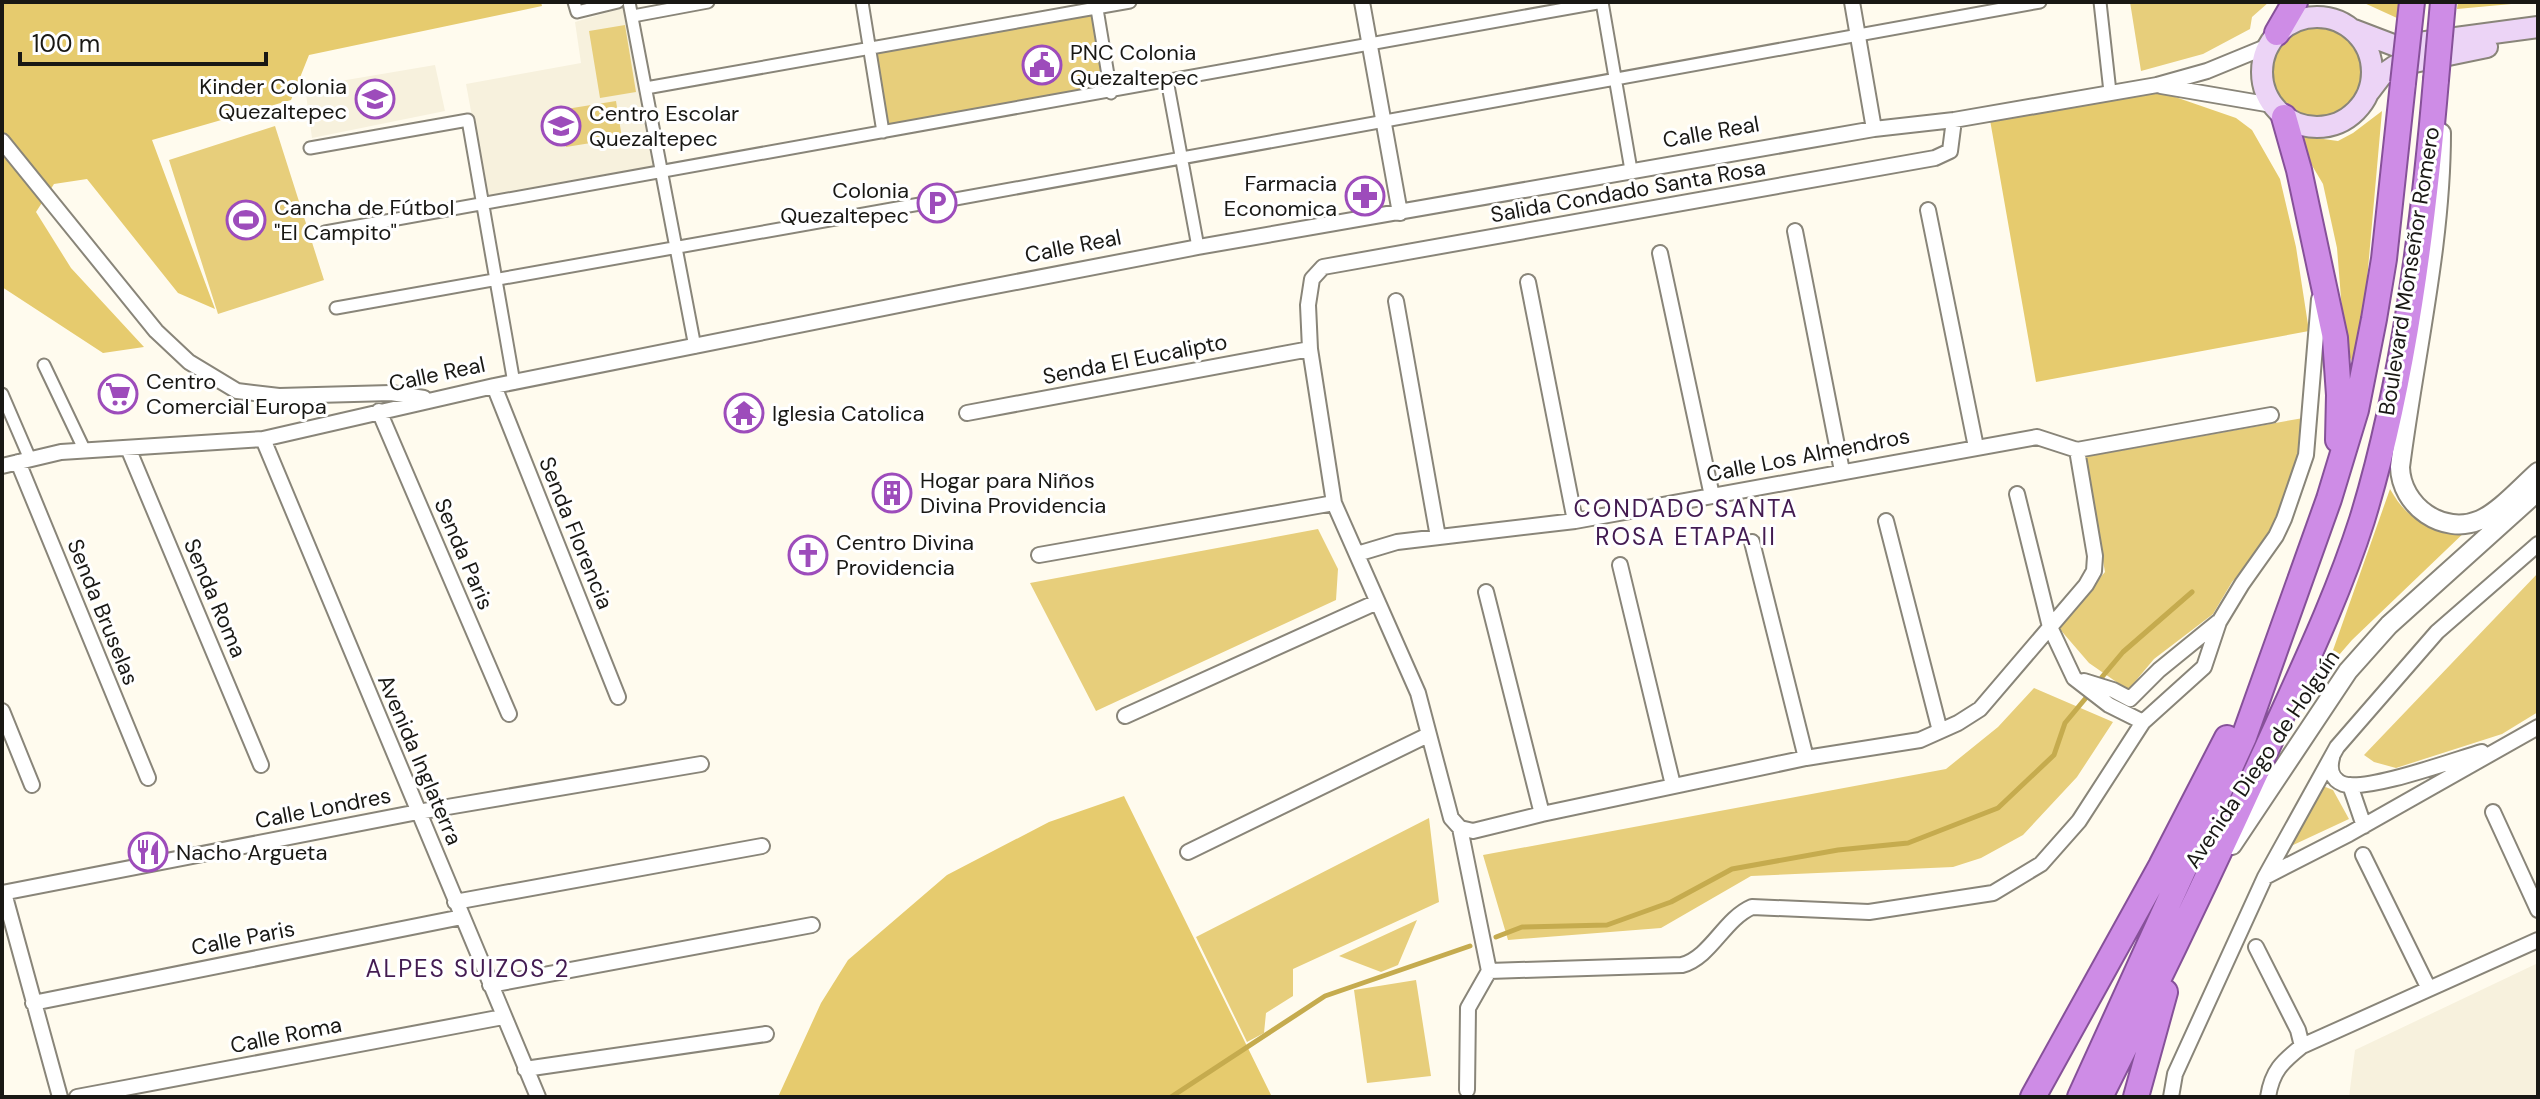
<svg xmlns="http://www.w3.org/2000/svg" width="2540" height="1099" font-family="'DM Sans',sans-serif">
<rect width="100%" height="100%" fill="#fffbee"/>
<path fill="#f7f1dd" d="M626 7 655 169 487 198 466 84 581 63 575 22Z
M435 65 445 111 312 138 305 87Z
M2538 963V1097H2349L2355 1050Z"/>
<path fill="#e7ce7b" d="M2130 2H2269L2252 17 2250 29 2203 54 2141 71Z
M1092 13 1106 88 886 127 875 53Z
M625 25 636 92 600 98 589 31Z
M616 101 622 138 566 147 560 110Z
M275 126 324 280 218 314 169 160Z
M2309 417 2279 514 2256 555 2232 582 2213 614 2154 659 2128 690 2089 663 2058 627 2105 572 2085 457Z
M1318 529 1338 569 1336 600 1096 711 1030 583Z
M2538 573V712L2502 734 2396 768 2374 762 2364 755Z
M2034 688 2113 722 2077 777 2023 835 1981 858 1953 867 1751 876 1661 928 1508 940 1483 855 1946 769 1998 727Z
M2323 786 2333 790 2349 819 2291 846Z
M1429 818 1439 902 1293 969V996L1266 1013 1264 1033 1247 1042 1196 937Z
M1417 920 1398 965 1381 972 1339 956Z
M1416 980 1431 1076 1367 1083 1354 990Z"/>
<path fill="#e6cb6e" d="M2 2H541L542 6 309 55 291 100 152 140 215 309 178 293 87 179 54 184 36 212 71 268 144 347 103 353 2 287Z
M2362 2H2399L2397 18Z
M2458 2H2533L2457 9Z
M2309 23C2398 23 2373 126 2315 120 2302 119 2292 115 2283 105 2254 72 2273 38 2309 23Z
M2152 89 2236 118 2252 130 2280 179 2296 247 2309 331 2036 382 1990 120Z
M2382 111 2367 280 2354 365 2345 348 2337 248 2323 184 2294 135 2338 141 2353 133Z
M2390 489C2411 526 2429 526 2469 528L2352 640 2326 670Z
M1124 796 1272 1097H778L821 1003 848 960 947 875 1049 822Z"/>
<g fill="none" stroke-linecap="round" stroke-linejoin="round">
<path stroke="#c5ab4e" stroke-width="5" d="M2102 677 2123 652 2192 592
M1496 937 1522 927 1607 925 1671 902 1732 869 1838 850 1908 843 1998 808 2054 755 2065 723 2090 693
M1171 1097 1325 996 1470 946"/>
<g stroke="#898579" stroke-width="15">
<path id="pedestrian" d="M574 2 577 12 618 2
M629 2 695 347
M862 2 883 132
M1602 2 1631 170
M2100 2 2110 92
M1096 3 1111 93
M633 16 708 2
M1167 80 1198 247
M646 88 1130 2
M310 148 468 120 514 383
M950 200 2040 2
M325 232 1603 2
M336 308 931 202
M44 365 85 451
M2 394 30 459"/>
</g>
<g stroke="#898579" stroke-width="18">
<path id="minor" d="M1362 2 1400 213
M1852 2 1874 129
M2161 86 2272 105
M1954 120 1950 151 1935 158 1323 267 1312 279 1308 305 1310 349 1334 503 1418 693 1451 818 1460 828 1473 831 1542 814 1806 758 1920 740 1958 723 1980 709 2086 585 2094 571 2095 556 2077 450
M2 141 156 331 189 362 237 391 279 396 391 393 424 398
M1928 210 1976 447
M1795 231 1842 471
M1660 253 1712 496
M1528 282 1575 521
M1396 301 1438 537
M494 386 618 697
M379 411 509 714
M967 413 1310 349
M263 439 538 1097
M128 448 261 765
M18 462 148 778
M2 466 61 452 263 439 494 386 959 293 1198 247 1874 129 1954 120 2157 85 2207 71 2268 46
M2017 494 2050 627 2074 678 2109 705 2143 722 2204 667 2219 622 2242 584 2276 536 2284 519 2306 455 2319 299
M1886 521 1940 731
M1752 542 1806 758
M1357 554 1397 542 1575 521 2037 437 2077 450 2271 415
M1039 555 1334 503
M1620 565 1673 785
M1486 592 1542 814
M2084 681 2113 690 2130 699 2159 670 2218 622
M2 711 32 785
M1125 716 1377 602
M2332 758C2329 769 2331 779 2343 784 2367 792 2454 760 2482 752
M2350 785 2364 826
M2493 812 2538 910
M1460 828 1489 971 1468 1008 1467 1090
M1188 852 1428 735
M2363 855 2429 989
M2265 877 2349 834 2538 727
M2 893 418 812 701 764
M4 893 60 1097
M455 902 762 846
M2256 947 2298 1030 2302 1046
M1489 971 1682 965C1711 957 1724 919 1752 907L1869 912 1993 893 2041 864 2079 821 2143 722
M490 985 812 925
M33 1003 462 917
M525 1069 766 1034
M77 1097 503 1017
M2171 1097 2175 1074 2265 877 2337 747 2437 632 2538 544
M2268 1097C2272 1071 2282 1062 2302 1046L2538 940"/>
</g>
<g stroke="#898579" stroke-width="22">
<path id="tertiary" d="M2441 133C2441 245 2414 356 2400 467 2401 506 2443 536 2480 520 2499 512 2522 486 2538 472
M2232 845 2348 671 2389 625 2538 491"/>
</g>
<g stroke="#898579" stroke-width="24">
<path id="secondary" d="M2262 72a55 55 0 1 1 110 0a55 55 0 1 1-110 0Z
M2354 30 2396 46 2538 27
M2369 92 2382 75 2395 66 2487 47"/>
</g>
<g stroke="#865199" stroke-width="28">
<path id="trunk" d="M2277 33 2295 2
M2284 117 2299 170 2335 338 2339 395 2338 440
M2033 1097 2161 866 2227 738
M2080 1097 2244 737 2329 499 2356 410 2374 319 2384 259 2403 83
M2100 1097C2160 978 2217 859 2272 737 2304 666 2338 595 2362 520 2404 384 2424 222 2436 80
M2136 1097 2165 992"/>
</g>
<use href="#pedestrian" stroke="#fff" stroke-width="11"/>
<use href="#minor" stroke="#fff" stroke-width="14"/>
<use href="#tertiary" stroke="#fff" stroke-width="18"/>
<use href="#secondary" stroke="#ecd4f6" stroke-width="20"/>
<use href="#trunk" stroke="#ce8ce6" stroke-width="24"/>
<g stroke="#865199" stroke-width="28" stroke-linecap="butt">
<path id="trunk-bridge" d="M2436 80 2443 2
M2403 83 2412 2"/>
</g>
<use href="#trunk-bridge" stroke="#ce8ce6" stroke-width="24"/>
</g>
<defs>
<g id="civic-ring" transform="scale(2)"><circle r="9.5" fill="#fff" stroke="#9d4cbb" stroke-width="1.5"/><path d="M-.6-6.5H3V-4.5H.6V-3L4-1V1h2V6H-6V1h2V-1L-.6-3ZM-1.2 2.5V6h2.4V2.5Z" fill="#9d4cbb"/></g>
<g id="school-ring" transform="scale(2)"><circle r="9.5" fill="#fff" stroke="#9d4cbb" stroke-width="1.5"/><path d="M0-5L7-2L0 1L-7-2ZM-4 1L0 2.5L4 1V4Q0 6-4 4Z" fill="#9d4cbb"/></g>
<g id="pharmacy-ring" transform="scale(2)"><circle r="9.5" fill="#fff" stroke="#9d4cbb" stroke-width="1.5"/><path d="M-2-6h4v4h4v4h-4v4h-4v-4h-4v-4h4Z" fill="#9d4cbb"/></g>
<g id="parking-ring" transform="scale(2)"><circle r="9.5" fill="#fff" stroke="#9d4cbb" stroke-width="1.5"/><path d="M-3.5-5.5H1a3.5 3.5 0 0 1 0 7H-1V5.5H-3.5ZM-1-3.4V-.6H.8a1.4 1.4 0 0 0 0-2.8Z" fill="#9d4cbb"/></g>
<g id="stadium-ring" transform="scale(2)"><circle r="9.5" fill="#fff" stroke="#9d4cbb" stroke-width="1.5"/><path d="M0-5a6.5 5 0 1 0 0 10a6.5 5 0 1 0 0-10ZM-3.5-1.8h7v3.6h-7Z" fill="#9d4cbb"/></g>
<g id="supermarket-ring" transform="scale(2)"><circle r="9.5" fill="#fff" stroke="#9d4cbb" stroke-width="1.5"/><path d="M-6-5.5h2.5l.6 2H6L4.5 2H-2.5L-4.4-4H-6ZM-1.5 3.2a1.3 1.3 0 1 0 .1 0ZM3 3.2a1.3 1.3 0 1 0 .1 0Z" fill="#9d4cbb"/></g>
<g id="temple-ring" transform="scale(2)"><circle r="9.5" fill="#fff" stroke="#9d4cbb" stroke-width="1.5"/><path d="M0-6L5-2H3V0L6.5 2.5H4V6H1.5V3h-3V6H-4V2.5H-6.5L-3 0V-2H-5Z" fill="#9d4cbb"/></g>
<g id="building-ring" transform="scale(2)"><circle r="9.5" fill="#fff" stroke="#9d4cbb" stroke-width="1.5"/><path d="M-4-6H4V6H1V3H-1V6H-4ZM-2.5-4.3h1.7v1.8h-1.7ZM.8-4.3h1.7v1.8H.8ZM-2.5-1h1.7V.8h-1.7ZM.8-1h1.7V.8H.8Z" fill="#9d4cbb"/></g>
<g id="church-ring" transform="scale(2)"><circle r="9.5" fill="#fff" stroke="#9d4cbb" stroke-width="1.5"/><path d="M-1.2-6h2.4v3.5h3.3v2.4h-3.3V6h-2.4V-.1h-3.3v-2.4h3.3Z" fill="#9d4cbb"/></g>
<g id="restaurant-ring" transform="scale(2)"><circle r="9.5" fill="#fff" stroke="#9d4cbb" stroke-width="1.5"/><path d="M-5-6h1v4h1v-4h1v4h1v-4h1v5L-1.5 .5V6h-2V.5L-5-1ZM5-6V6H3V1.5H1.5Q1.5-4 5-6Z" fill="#9d4cbb"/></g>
</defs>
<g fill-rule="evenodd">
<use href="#civic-ring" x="1042" y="65"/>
<use href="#school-ring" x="375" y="99"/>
<use href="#school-ring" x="561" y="126"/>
<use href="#pharmacy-ring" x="1365" y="196"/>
<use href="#parking-ring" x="937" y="203"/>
<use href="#stadium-ring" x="246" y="220"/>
<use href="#supermarket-ring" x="118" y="394"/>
<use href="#temple-ring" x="744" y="413"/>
<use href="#building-ring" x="892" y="493"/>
<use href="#church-ring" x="808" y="555"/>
<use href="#restaurant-ring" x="148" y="852"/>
</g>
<g text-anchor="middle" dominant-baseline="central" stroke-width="6" stroke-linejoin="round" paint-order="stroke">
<g font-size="22" fill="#191814" stroke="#fff" text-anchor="start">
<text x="1070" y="52">PNC Colonia<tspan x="1070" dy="25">Quezaltepec</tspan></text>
<text x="347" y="86" text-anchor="end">Kinder Colonia<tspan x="347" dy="25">Quezaltepec</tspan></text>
<text x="589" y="113">Centro Escolar<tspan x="589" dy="25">Quezaltepec</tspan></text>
<text x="1337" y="183" text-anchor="end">Farmacia<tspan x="1337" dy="25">Economica</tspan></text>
<text x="909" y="190" text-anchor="end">Colonia<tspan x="909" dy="25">Quezaltepec</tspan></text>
<text x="274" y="207">Cancha de Fútbol<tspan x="274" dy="25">"El Campito"</tspan></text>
<text x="146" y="381">Centro<tspan x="146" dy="25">Comercial Europa</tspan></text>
<text x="772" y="413">Iglesia Catolica</text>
<text x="920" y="480">Hogar para Niños<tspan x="920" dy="25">Divina Providencia</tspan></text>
<text x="836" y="542">Centro Divina<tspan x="836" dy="25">Providencia</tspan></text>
<text x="176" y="852">Nacho Argueta</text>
</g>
<g font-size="22" fill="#191814" stroke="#fff">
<text transform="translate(1711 132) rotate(-10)">Calle Real</text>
<text transform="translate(1628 191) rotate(-10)">Salida Condado Santa Rosa</text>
<text transform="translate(1073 246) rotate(-11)">Calle Real</text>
<text transform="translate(2409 271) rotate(-81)">Boulevard Monseñor Romero</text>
<text transform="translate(1135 359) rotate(-11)">Senda El Eucalipto</text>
<text transform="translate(437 374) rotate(-12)">Calle Real</text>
<text transform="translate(1808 455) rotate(-11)">Calle Los Almendros</text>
<text transform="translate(576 533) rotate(68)">Senda Florencia</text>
<text transform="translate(464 554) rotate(67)">Senda Paris</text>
<text transform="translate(215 598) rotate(67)">Senda Roma</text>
<text transform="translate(103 612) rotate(68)">Senda Bruselas</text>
<text transform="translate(2262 759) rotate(-56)">Avenida Diego de Holguín</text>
<text transform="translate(420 760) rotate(67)">Avenida Inglaterra</text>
<text transform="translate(323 808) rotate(-11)">Calle Londres</text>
<text transform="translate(243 938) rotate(-11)">Calle Paris</text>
<text transform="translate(286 1035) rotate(-11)">Calle Roma</text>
</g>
<g font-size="24" letter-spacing="2" fill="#431b51" stroke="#fff">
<text x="1686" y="508">CONDADO SANTA<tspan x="1686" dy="28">ROSA ETAPA II</tspan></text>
<text x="468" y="968">ALPES SUIZOS 2</text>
</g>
</g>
<rect width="2540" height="1099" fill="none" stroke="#191814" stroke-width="8"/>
<path d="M20 52v12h246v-12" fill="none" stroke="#191814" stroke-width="4"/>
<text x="32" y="52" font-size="24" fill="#191814" stroke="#ffffff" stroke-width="6" paint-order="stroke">100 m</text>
</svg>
